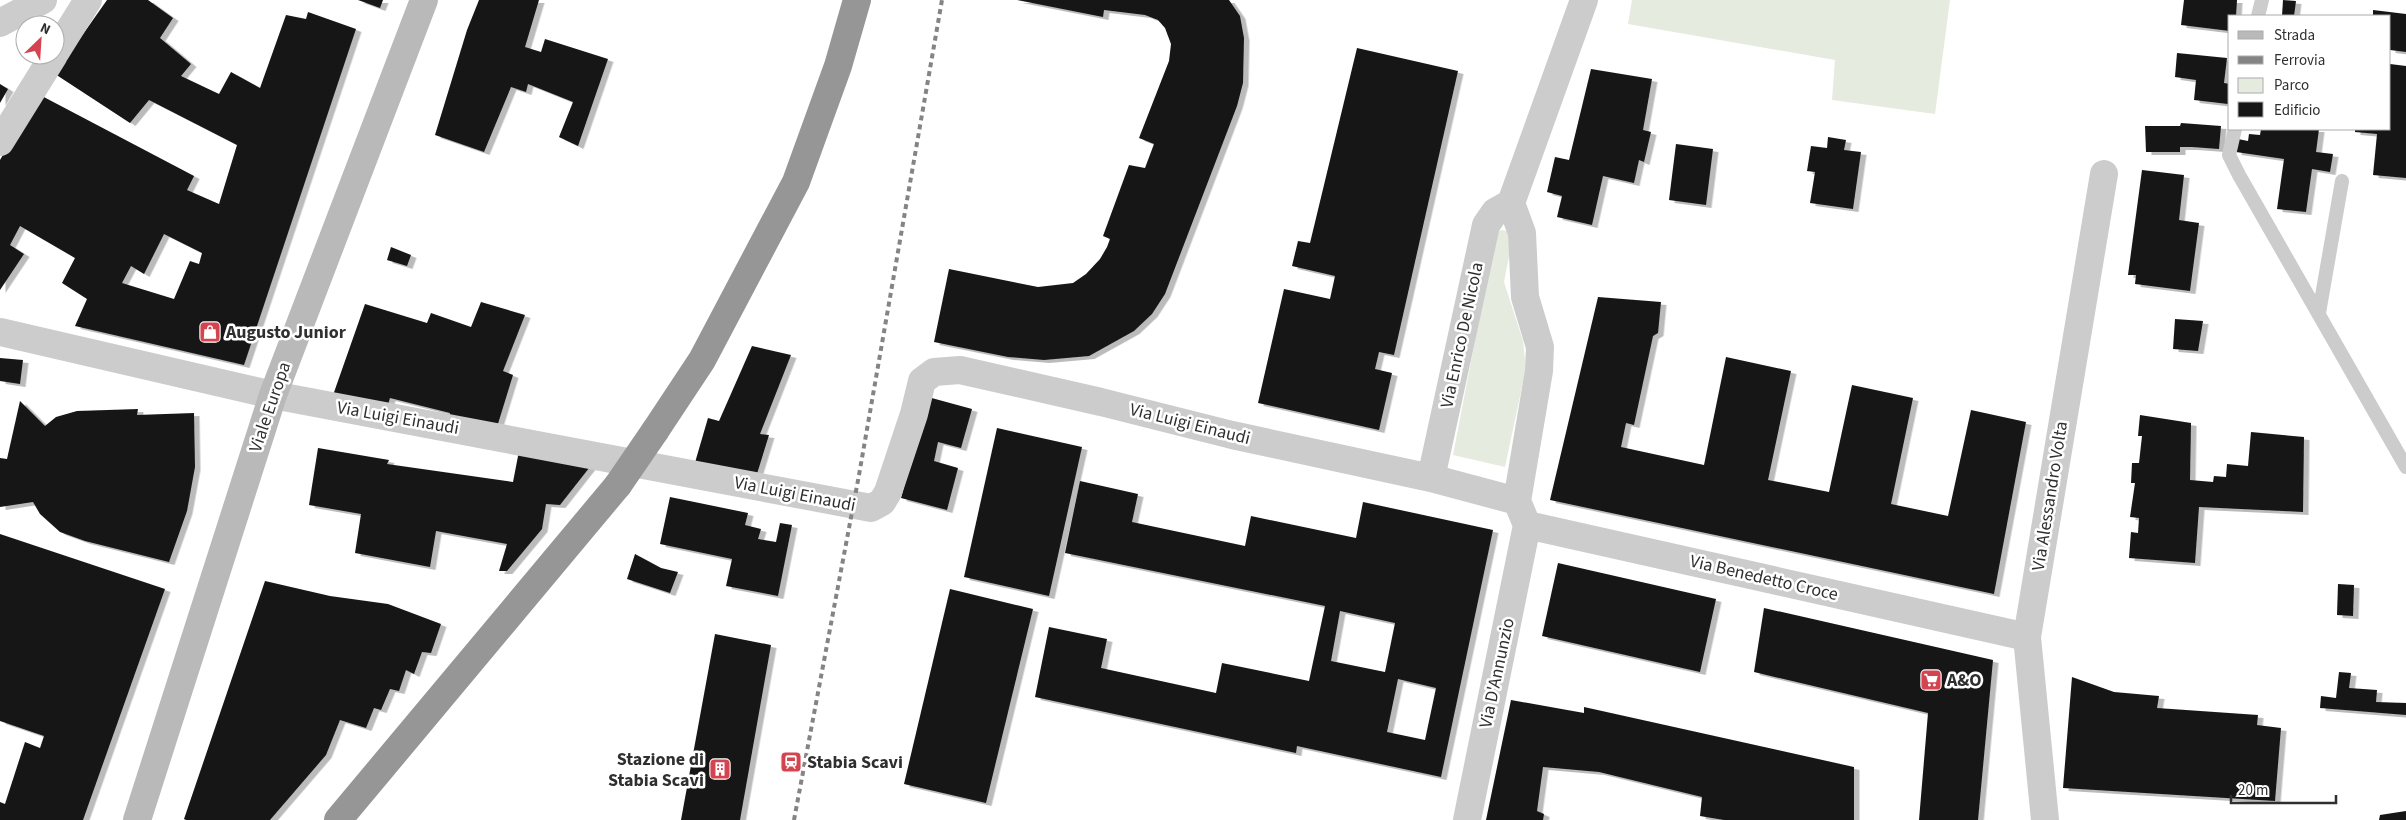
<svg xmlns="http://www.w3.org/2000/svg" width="2406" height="820" font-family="'Source Sans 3',sans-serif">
<defs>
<filter id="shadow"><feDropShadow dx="5.5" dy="3" stdDeviation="0" flood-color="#0004"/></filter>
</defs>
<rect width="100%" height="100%" fill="#fff"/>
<path fill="#e5ebde" d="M1632 0H1950L1935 114 1832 100 1835 60 1628 24Z
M1501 230 1510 231 1513 236 1504 282 1523 341 1526 368 1505 467 1453 455 1496 232Z"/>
<path fill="#161616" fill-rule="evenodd" filter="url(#shadow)" d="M107 0H148L173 18 160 38 191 64 181 76 219 94 231 72 260 88 286 15 306 19 308 12 356 29 244 365 75 326 87 299 62 283 75 258 20 226 10 245 24 254 0 290V160L38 94 194 176 187 190 219 204 237 145 149 100 130 123 55 74ZM164 234 202 253 199 264 190 261 174 299 122 283 131 266 144 274Z
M358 0H383L380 8Z
M479 0H539L525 47 541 52 545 39 608 59 578 146 559 137 573 102 528 84 526 92 511 87 484 152 435 135 467 30Z
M1017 0H1229L1240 16 1244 38 1243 83 1237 106 1165 294 1152 314 1134 331 1089 356 1044 360 1008 357 934 342 949 269 1038 287 1073 283 1086 274 1100 259 1107 247 1110 239 1103 236 1129 165 1145 168 1154 144 1139 138 1169 61 1171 44 1165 28 1158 20 1145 15 1104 10 1103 17Z
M2184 0H2237L2236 16H2230V31L2181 25Z
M2283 0 2296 1 2294 16H2282Z
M2373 10 2406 14V52L2390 50V16H2373Z
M1357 48 1458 71 1394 355 1379 352 1375 369 1392 373 1379 430 1258 403 1284 289 1330 299 1335 276 1292 266 1298 241 1310 243Z
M2177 53 2227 58 2224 83 2230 84 2228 104 2194 100 2196 80 2175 77Z
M2390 64 2406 66V178L2373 175 2377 134 2355 132V129H2390Z
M1591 69 1652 79 1643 130 1651 132 1644 162 1639 160 1634 183 1603 176 1592 225 1557 217 1562 196 1547 192 1555 157 1569 160Z
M0 84 8 89 0 103Z
M2181 123 2221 126 2219 149 2192 147H2180V152H2146L2145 126H2180Z
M2261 129H2319L2316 152 2333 154 2330 172 2312 169 2306 212 2277 209 2284 159 2236 152 2238 139 2248 141 2249 134 2260 135Z
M1828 137 1846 140 1844 150 1861 152 1853 209 1810 203 1815 172 1807 171 1811 146 1827 148Z
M1676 144 1713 149 1706 205 1669 200Z
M2142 170 2184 175 2179 220 2199 223 2190 291 2135 284 2136 275H2128Z
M391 247 411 255 407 266 387 260Z
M1598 297 1661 302 1658 333 1653 336 1634 425 1626 423 1621 447 1704 465 1726 357 1791 371 1768 480 1829 492 1852 385 1913 398 1891 504 1948 516 1971 410 2026 422 1994 594 1550 500Z
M481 302 525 315 503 371 513 375 497 427 449 419 450 413 390 398 387 408 332 398 365 304 427 323 431 313 471 327Z
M2175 319 2203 321 2198 351 2173 349Z
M752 346 791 355 760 434 769 435 756 477 694 466 708 418 719 421Z
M0 358 23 360 20 384 0 381Z
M928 397 972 409 961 448 938 442 934 461 958 468 947 510 901 498Z
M20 401 45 426 56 417 77 411 138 409 137 415 194 413 195 467 187 511 169 562 85 541 60 532 40 514 33 502 0 507V458L7 459Z
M2140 415 2191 423 2190 480 2213 482 2214 476 2226 477 2227 464 2248 466 2251 432 2304 437 2303 512 2199 507 2195 563 2129 558 2131 532 2138 533 2139 518 2130 517 2135 483H2131L2132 463H2139L2142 436H2138Z
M997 428 1082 447 1049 596 964 577Z
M318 448 389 460 387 464 513 482 519 451 593 463 560 505 546 504 542 529 507 571H499L507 544 436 531 430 567 355 553 361 514 309 505Z
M1080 481 1138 494 1132 522 1245 546 1251 516 1356 538 1363 502 1493 530 1441 777 1297 746 1296 753 1035 697 1049 627 1107 639 1101 668 1216 693 1222 663 1309 681 1325 606 1065 553ZM1340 611 1395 623 1385 672 1331 661ZM1398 679 1436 688 1425 740 1387 732Z
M670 497 748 513 745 525 761 529 758 539 776 542 780 523 792 525 778 596 726 586 732 559 660 544Z
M0 534 165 589 83 820H0V802L5 804 25 742 40 748 44 736 0 721Z
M635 554 661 568 678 572 670 593 627 579Z
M1558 563 1716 599 1700 672 1542 636Z
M265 581 330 596 388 604 441 624 431 653 422 652 414 674 406 670 399 691 390 689 381 710 374 708 366 728 340 720 326 755 270 820H186L184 819Z
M2338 584 2354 585 2353 616 2337 615Z
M950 589 1033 609 986 803 904 784Z
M1764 608 1993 660 1978 820H1919L1928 713 1754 672Z
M715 634 771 645 740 820H681Z
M2339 672 2351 673 2349 688 2377 690 2376 702 2406 703V715L2320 708 2321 696 2336 698Z
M2072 677 2114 692 2159 696 2157 708 2258 715 2257 725 2281 728 2275 801 2063 788Z
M1511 700 1584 713V707L1854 767V820H1724L1700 816 1702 797 1599 772 1543 767 1537 811 1544 814 1543 820H1486Z
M2406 811V820H2379L2380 815Z"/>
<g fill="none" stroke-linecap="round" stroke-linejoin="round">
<path stroke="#ccc" stroke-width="14" d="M2258 16 2262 0
M2235 129 2229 155 2239 175 2406 467
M2319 313 2342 181"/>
<path stroke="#ccc" stroke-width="28" d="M0 23 43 0
M55 53 88 0
M0 142 54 55
M0 332 273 395 871 508 882 502 888 492 914 414 922 381 934 372 960 370 1101 402 1232 435 1431 478 1517 501
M1431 478 1486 225 1495 212 1511 203
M1517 501 1527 525 2027 637
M1517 501 1539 371 1540 347 1525 297 1522 233 1511 203 1584 0
M1467 820 1527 525
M2045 820 2027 637 2104 174"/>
<path stroke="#b9b9b9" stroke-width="28" d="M137 820 273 395 424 0"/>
<path stroke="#969696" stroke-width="28" d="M655 431 702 360 796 182 838 66 857 0
M338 820 618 485"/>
<path stroke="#848484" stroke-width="4" stroke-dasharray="5 4" stroke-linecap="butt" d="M794 820 859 475 942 0"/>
<path stroke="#969696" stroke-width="28" d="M618 485 655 431"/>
</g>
<defs>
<g id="shop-square" transform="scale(1.125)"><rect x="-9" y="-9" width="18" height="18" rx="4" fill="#d34450" stroke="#fff"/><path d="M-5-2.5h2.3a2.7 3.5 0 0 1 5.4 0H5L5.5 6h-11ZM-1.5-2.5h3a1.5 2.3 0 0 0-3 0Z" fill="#fff"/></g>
<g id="supermarket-square" transform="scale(1.125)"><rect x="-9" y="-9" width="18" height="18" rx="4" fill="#d34450" stroke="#fff"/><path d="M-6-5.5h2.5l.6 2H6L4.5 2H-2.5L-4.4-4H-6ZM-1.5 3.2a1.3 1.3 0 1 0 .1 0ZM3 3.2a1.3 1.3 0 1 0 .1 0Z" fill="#fff"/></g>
<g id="station-square" transform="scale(1.125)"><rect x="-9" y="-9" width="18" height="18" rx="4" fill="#d34450" stroke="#fff"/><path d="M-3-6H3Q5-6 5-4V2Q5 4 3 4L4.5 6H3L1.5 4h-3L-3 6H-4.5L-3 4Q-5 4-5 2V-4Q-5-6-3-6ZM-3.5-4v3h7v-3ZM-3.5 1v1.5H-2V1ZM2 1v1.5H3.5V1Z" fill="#fff"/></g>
<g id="building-square" transform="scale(1.125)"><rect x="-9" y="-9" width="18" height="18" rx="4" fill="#d34450" stroke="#fff"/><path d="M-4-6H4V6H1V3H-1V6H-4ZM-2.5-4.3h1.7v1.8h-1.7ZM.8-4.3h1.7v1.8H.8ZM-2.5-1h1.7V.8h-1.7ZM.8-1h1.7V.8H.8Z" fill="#fff"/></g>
</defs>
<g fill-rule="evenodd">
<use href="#shop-square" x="210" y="332"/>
<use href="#supermarket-square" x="1931" y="680"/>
<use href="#station-square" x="791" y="762"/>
<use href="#building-square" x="720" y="769"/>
</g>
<g text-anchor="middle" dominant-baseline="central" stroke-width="5" stroke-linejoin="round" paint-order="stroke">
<g font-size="18" font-weight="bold" fill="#2f2f2f" stroke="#fff" text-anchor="start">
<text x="226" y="332">Augusto Junior</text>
<text x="1947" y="680">A&amp;O</text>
<text x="704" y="759" text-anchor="end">Stazione di<tspan x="704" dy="21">Stabia Scavi</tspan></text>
<text x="807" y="762">Stabia Scavi</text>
</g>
<g font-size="18" fill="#2f2f2f" stroke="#fff">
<text transform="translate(1462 335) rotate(-78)">Via Enrico De Nicola</text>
<text transform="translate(270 407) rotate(-71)">Viale Europa</text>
<text transform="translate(398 418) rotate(10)">Via Luigi Einaudi</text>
<text transform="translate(1190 424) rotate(14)">Via Luigi Einaudi</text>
<text transform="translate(795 494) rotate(11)">Via Luigi Einaudi</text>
<text transform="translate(2050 496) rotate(-81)">Via Alessandro Volta</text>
<text transform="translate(1764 578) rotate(13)">Via Benedetto Croce</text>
<text transform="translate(1497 673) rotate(-78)">Via D'Annunzio</text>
</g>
</g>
<rect x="2228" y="15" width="162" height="115" fill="#ffffff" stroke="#acacac"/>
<rect x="2238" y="31" width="25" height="8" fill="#b9b9b9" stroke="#acacac"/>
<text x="2274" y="40" font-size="15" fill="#2f2f2f">Strada</text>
<rect x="2238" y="56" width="25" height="8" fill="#848484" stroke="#acacac"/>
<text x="2274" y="65" font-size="15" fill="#2f2f2f">Ferrovia</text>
<rect x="2238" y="78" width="25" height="15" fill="#e5ebde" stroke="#acacac"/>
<text x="2274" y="90" font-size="15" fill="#2f2f2f">Parco</text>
<rect x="2238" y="102" width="25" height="15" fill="#161616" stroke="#acacac"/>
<text x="2274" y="115" font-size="15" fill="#2f2f2f">Edificio</text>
<g transform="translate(40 40) rotate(25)"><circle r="24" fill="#ffffff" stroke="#acacac"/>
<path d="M0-4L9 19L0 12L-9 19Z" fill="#d34450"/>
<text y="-8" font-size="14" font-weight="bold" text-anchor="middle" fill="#2f2f2f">N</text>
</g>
<path d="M2231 795v8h105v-8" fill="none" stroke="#2f2f2f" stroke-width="2.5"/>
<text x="2238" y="795" font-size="15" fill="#2f2f2f" stroke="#ffffff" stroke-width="4" paint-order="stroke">20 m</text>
</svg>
